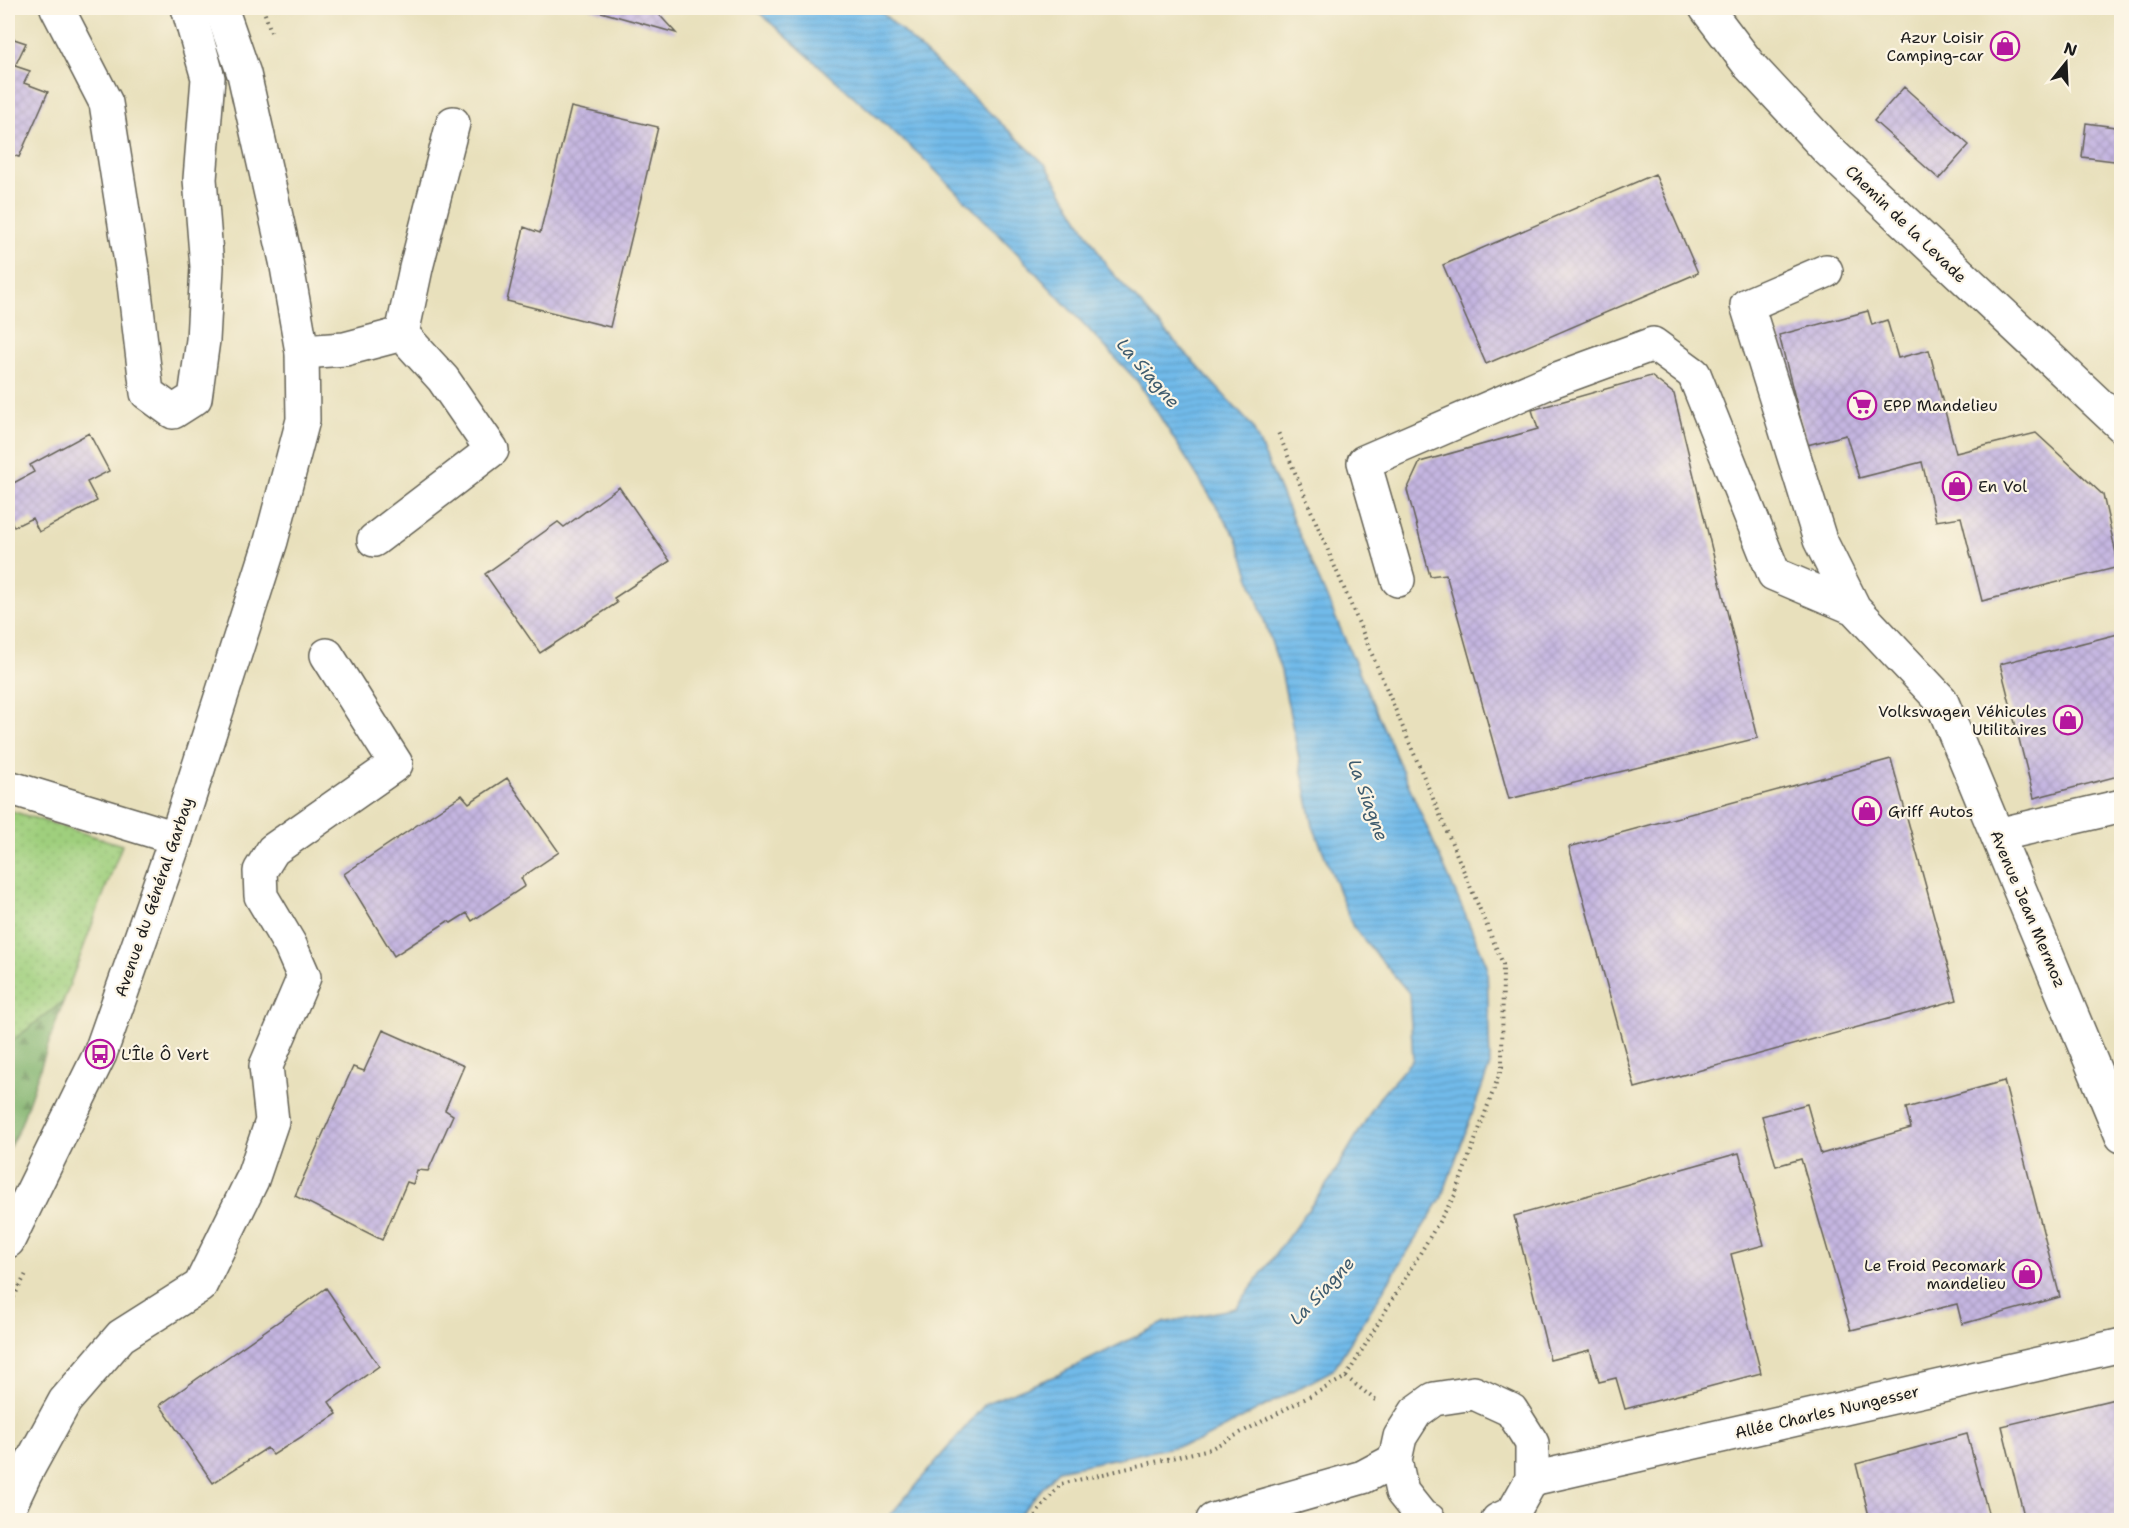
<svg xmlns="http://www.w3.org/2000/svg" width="2129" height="1528" font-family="'Shantell Sans',sans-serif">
<defs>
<pattern id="grass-dots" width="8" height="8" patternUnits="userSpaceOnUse" patternTransform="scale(1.5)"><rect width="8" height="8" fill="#9fcf7d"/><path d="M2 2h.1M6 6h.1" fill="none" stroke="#88b16b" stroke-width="1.8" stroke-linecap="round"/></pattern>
<pattern id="forest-firs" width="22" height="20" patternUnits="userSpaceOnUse" patternTransform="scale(1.5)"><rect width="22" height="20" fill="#7fb26c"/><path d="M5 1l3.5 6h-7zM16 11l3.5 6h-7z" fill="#679058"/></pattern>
<pattern id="water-rules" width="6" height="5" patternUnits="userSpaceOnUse" patternTransform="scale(1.5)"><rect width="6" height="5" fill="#71bae9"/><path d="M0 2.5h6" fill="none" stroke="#619fc7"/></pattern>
<pattern id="building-cross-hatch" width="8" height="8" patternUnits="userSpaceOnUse" patternTransform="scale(1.5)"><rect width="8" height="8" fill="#c5b6e1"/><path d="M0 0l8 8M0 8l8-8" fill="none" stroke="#a99cc0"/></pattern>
</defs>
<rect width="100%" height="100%" fill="#fcf5e5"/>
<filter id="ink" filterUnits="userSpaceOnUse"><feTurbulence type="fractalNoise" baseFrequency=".0167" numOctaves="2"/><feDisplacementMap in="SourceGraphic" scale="12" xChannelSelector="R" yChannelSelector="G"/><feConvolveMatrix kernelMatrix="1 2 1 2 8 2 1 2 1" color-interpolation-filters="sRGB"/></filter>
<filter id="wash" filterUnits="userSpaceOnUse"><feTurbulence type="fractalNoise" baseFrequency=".008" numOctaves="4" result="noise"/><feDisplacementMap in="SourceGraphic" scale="24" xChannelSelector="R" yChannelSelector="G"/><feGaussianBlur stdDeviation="1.35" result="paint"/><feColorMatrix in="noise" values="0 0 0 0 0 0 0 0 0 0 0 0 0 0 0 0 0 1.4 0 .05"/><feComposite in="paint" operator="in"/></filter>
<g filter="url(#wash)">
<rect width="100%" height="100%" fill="#e8e0bc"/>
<path fill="url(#grass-dots)" stroke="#5e764c" stroke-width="1.5" d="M8 810 122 845 63 1002 8 1044Z"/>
<path fill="url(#forest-firs)" stroke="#4e6744" stroke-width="1.5" d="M63 1002 20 1127 8 1150V1044Z"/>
<path fill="url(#water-rules)" stroke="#466b82" stroke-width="1.5" d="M754 8H877L1046 165 1108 268 1252 426 1487 965 1490 1065 1442 1197 1333 1370 1198 1442 1058 1470 1015 1520H886L986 1403 1060 1374 1163 1323 1236 1308 1332 1177 1379 1098 1413 1059 1409 993 1353 927 1313 826 1281 671 1237 539 1138 382 1016 252 921 156Z"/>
<g id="blocks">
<path fill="url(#building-cross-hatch)" d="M587 8H653L676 33Z
M8 37 26 43 15 66 30 71 24 83 48 92 19 157 8 154Z
M1904 87 1969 145 1939 179 1874 121Z
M571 107 658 127 610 327 507 301 524 227 540 233Z
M2086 123 2122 128V162L2082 157Z
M1655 174 1698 273 1486 364 1443 265Z
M1868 311 1872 325 1887 320 1898 358 1929 350 1956 453 2036 433 2103 495 2119 567 1982 601 1961 517 1936 521 1922 462 1859 478 1846 435 1807 445 1779 335Z
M1651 376 1674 394 1758 738 1509 799 1446 574 1430 576 1407 490 1420 462 1538 429 1532 410Z
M89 433 109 471 87 482 97 501 39 532 32 518 14 527 8 514V486L34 472 30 465Z
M619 487 670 561 614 598 617 603 540 653 485 574 558 522 564 527Z
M2122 633V775L2034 798 2000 664Z
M1891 759 1957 1000 1635 1088 1569 847Z
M507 778 559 852 521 878 525 886 472 921 467 913 451 923 448 921 394 956 344 874 462 795 469 803Z
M383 1030 464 1066 445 1110 453 1115 428 1171 417 1170 413 1184 407 1182 382 1240 295 1196 353 1067 364 1071Z
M2004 1081 2060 1297 1962 1324 1957 1304 1851 1330 1801 1159 1776 1166 1762 1116 1807 1104 1821 1154 1911 1128 1906 1108Z
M1739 1153 1764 1245 1731 1254 1761 1373 1625 1409 1616 1378 1599 1382 1590 1350 1550 1360 1514 1216Z
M326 1288 379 1366 329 1402 337 1414 273 1455 267 1448 213 1483 160 1405Z
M2119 1398 2122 1406V1520H2025L2002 1426Z
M1967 1434 1990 1520H1870L1856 1464Z"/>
</g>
</g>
<g filter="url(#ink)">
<use href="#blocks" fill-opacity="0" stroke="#636154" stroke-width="1.5"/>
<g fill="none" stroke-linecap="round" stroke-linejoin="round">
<g stroke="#636154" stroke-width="36">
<path id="minor" d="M57 8 106 103 133 275 147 393 173 412 195 398 203 340 207 267 200 179 208 78 188 8
M1706 8 1750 66 1828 150 2122 426
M1826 271 1747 305 1820 540 1854 608 1941 700 2122 1136
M402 334 416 268 453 123
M302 352 345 349 402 334 443 379 492 450 374 540
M1398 580 1364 462 1549 382 1653 344 1694 374 1774 574 1854 608
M8 787 176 838
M1997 835 2122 806
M1532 1479 2122 1345
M8 1510 25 1474 65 1401 121 1336 200 1286 252 1180 272 1121 266 1066 304 977 290 945 261 896 260 871 273 850 396 764 327 655
M1213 1520 1363 1477 1395 1460
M1429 1520 1422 1517 1402 1492 1395 1460 1400 1437 1416 1412 1434 1399 1474 1393 1511 1410 1532 1443V1479L1513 1513 1498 1520"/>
</g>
<g stroke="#636154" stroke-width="36">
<path id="major" d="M8 1241 100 1054 176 838 271 541 303 420 302 352 286 261 244 74 221 8"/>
</g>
<path stroke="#636154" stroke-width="4" stroke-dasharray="1.5 4.5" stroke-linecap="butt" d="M263 8 271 32
M8 1308 27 1272
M1346 1377 1379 1403
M1031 1520 1061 1484 1210 1449 1346 1377 1455 1195 1502 1067 1503 964 1277 430"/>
<use href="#minor" stroke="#fff" stroke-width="33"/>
<use href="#major" stroke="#fff" stroke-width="33"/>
</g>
</g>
<defs>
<g id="shop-ring" transform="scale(1.5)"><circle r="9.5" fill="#fcf5e5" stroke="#b5179e" stroke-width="1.5"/><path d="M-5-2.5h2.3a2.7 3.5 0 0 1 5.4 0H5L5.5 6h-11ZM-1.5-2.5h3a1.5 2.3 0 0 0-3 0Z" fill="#b5179e"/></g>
<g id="supermarket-ring" transform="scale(1.5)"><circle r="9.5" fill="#fcf5e5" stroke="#b5179e" stroke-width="1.5"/><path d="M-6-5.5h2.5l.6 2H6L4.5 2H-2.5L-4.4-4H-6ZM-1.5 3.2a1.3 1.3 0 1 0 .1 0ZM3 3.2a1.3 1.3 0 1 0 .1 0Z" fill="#b5179e"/></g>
<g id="bus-ring" transform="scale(1.5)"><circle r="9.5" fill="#fcf5e5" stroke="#b5179e" stroke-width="1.5"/><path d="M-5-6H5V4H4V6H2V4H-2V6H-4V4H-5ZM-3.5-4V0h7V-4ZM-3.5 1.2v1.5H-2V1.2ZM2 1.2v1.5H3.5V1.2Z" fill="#b5179e"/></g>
</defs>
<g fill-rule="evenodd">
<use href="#shop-ring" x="2005" y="46"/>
<use href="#supermarket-ring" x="1862" y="405"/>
<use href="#shop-ring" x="1957" y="486"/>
<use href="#shop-ring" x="2068" y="720"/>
<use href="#shop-ring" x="1867" y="811"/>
<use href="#bus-ring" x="100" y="1054"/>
<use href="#shop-ring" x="2027" y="1274"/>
</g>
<g text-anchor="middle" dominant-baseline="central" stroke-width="4.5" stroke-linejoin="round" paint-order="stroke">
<g font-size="16" fill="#1c1c1c" stroke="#fcf5e5" text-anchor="start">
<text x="1984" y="37" text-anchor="end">Azur Loisir<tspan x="1984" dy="18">Camping-car</tspan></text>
<text x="1883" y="405">EPP Mandelieu</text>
<text x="1978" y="486">En Vol</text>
<text x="2047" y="711" text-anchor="end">Volkswagen Véhicules<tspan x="2047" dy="18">Utilitaires</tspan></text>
<text x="1888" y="811">Griff Autos</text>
<text x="121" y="1054">L'Île Ô Vert</text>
<text x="2006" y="1265" text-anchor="end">Le Froid Pecomark<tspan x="2006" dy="18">mandelieu</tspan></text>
</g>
<g font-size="16" fill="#1c1c1c" stroke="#fcf5e5">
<text transform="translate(1906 224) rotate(44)">Chemin de la Levade</text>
<text transform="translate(154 897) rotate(-71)">Avenue du Général Garbay</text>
<text transform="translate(2028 909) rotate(67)">Avenue Jean Mermoz</text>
<text transform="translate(1827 1412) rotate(-13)">Allée Charles Nungesser</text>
</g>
<g font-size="18" font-style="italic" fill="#3e5b6e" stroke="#fcf5e5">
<text transform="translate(1148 373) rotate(49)">La Siagne</text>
<text transform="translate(1368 800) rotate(70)">La Siagne</text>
<text transform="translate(1322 1291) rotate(-47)">La Siagne</text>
</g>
</g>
<rect width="2129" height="1528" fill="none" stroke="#fcf5e5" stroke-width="30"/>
<g transform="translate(2066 63) rotate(18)" stroke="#fcf5e5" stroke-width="4.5" paint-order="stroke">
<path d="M0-4.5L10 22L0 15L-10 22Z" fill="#1c1c1c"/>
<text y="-9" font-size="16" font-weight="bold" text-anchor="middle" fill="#1c1c1c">N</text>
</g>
</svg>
